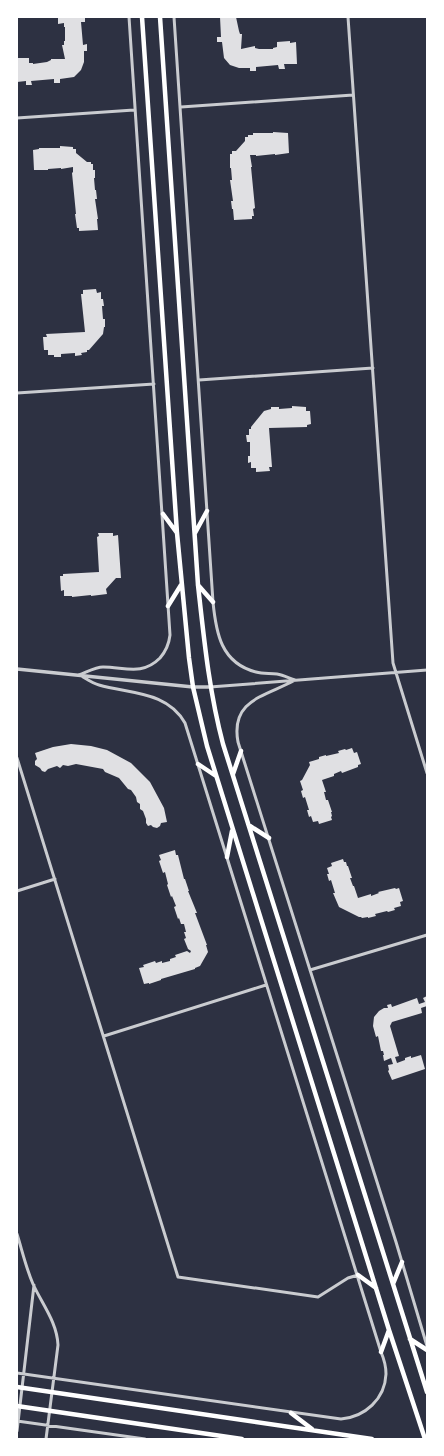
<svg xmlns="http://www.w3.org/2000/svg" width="444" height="1456" font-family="'PT Sans',sans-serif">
<rect width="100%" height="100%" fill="#2d3142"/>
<path fill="#e0e0e3" d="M58 17H85V22H81L83 45 87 44V51H84V62L81 70 74 77 60 79V83H54V79L31 81 32 85H26V81L17 82V58H29V63H33V64L47 62 51 60V59H65L62 45H64V41H65V27H64V23L58 24Z
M220 17H236L239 31 240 34H242L241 49 255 46V48L259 49H273V48L277 47V42L290 41V43L296 42 297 64H284L285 69H279L278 65 256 67V71H250V68H239L230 65 224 58 222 42H217V37H221Z
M273 132 288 133 289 153 275 155V154L256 156V155H250L252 167H251L255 208 253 209 254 216H252V219L234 220 233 209H232L231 201H233L230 180H232L231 168H230V154H232V151H236L245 141V137H248V135H253V133H273Z
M60 146 73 147V149H76V153L87 162H91V164H93V170H95V178H94L95 190H96L97 199H95L98 219H97L98 230 79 231V228H77L75 214H76L72 173 73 172V167L61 169V168L48 169V170H34L33 150 39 149V148H60Z
M96 289 97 293 101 292V299H103L104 306H102L103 319H105V327H104L103 334 89 350H87V352L81 353 82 355 75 356V353L61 354V357H54V355H48V350H44L43 337H47L46 334 85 332 81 294H83V290Z
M292 406 306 407V411H310L311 424 307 425V427L269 428 272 467H269L270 471 256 472V468H251V462L248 463V456H250V442H247L246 435H249V429H251V427L264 411 271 409V407H279V409L292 408Z
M98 533H113V536L118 535 121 578H116L106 589 107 594 91 596V595L72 597V596H64V590L61 591 60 576H63V574L99 572 97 537 99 536Z
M71 744 91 746 107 750 131 763 150 782 164 808 167 822 161 823 160 826 157 828 153 827 151 825 148 826 146 823V819L143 811 140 809V804L137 802 136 797 131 790 128 789 119 778 105 772 103 769 76 764 68 766 63 765 60 768 57 766 48 769 45 772 42 771 40 768 35 765V761L37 759 35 753 53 747Z
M352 748 354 753 357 752 361 764 358 765V767L342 773 341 771 334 774V776L322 780 326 792H324L326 800H328L332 812H331L332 816 331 817 332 820 319 824 318 821 313 822 311 816 309 817 307 810H309L305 797 303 798 301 791 303 790 300 781 302 780 310 765 309 762 319 759V757L326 755V756L339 753 338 751 345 749 346 750Z
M175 850 176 855H178L184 879H185L189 891H188L197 913H195L207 945H206L208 952 200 966 195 968V969L161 979V980L149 984V983L144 984 139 968 144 967 143 965 155 961 156 963 162 961V963L170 961V959L176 957 175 955 187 951 190 953 191 951 188 949 184 939 186 938 184 932H186L184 924H181L179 918 178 919 174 907 176 906 172 896 171 897 167 885 168 884 165 872 163 873 159 861 161 860 159 855Z
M343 859 344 862H346L347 866H348L352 878H350L353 886H354L358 898 371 894V896L379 893 378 892 395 888 396 889 399 888 403 901 400 902 401 906 394 908 395 910 388 912 387 911 375 914 376 916 368 918V917L362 918 361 917H359L339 907 333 893H335L331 880 329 881 327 874H329L327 868 332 866 331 863Z
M427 996V1006L421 1008 422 1013 392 1022 390 1026 399 1056 395 1057 397 1063 405 1060V1058L411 1056V1058L421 1055 425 1069 392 1080 388 1071 389 1070 388 1065 393 1064 391 1058 384 1061 383 1055H384L383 1051H381L378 1036 376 1037 373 1026 374 1017 379 1011 384 1008H388L387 1005 391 1004 392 1007 417 998 419 1004 425 1002 423 998Z"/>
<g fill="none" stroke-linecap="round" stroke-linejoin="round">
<path stroke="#caccd0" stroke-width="3" d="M174 17 213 602C216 633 221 663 256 672 263 674 270 673 277 674 283 675 289 678 295 680
M348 17 393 663 427 773
M181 107 353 95
M17 118 134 110
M199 380 373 368
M17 393 154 384
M79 675C87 672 96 667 103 667 125 667 142 676 160 658 166 651 169 644 170 635L129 17
M295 680C267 696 230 699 238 742L396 1242 427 1346
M210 687 427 670
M17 758 178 1277 318 1297 348 1278 358 1275
M17 891 55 879
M310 970 427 935
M104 1036 266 985
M17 1234C22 1250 26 1268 33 1284 42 1304 57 1322 58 1345L46 1439
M17 1373 341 1419C365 1417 385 1399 386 1374 386 1366 384 1359 381 1352L185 723C167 691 130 694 99 685 94 684 88 680 83 677
M17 1421 145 1439
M17 1431 34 1285"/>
<path stroke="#caccd0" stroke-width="3.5" d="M17 669 193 687H210"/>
<path stroke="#fff" stroke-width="4.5" d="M142 17 177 533 189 658 193 687 207 746 389 1330 425 1439
M160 17 198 585C204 639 209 691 223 744L427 1392
M163 514 177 533
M195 533 207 511
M198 585 213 602
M168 606 181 585
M198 764 216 776
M233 774 241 751
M250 826 269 838
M227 857 232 831
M358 1275 376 1288
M393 1284 402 1262
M410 1339 427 1350
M381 1352 389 1330
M17 1387 372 1439
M17 1406 242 1439
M291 1413 312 1429"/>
</g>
<rect width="444" height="1456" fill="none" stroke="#ffffff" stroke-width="36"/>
</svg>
